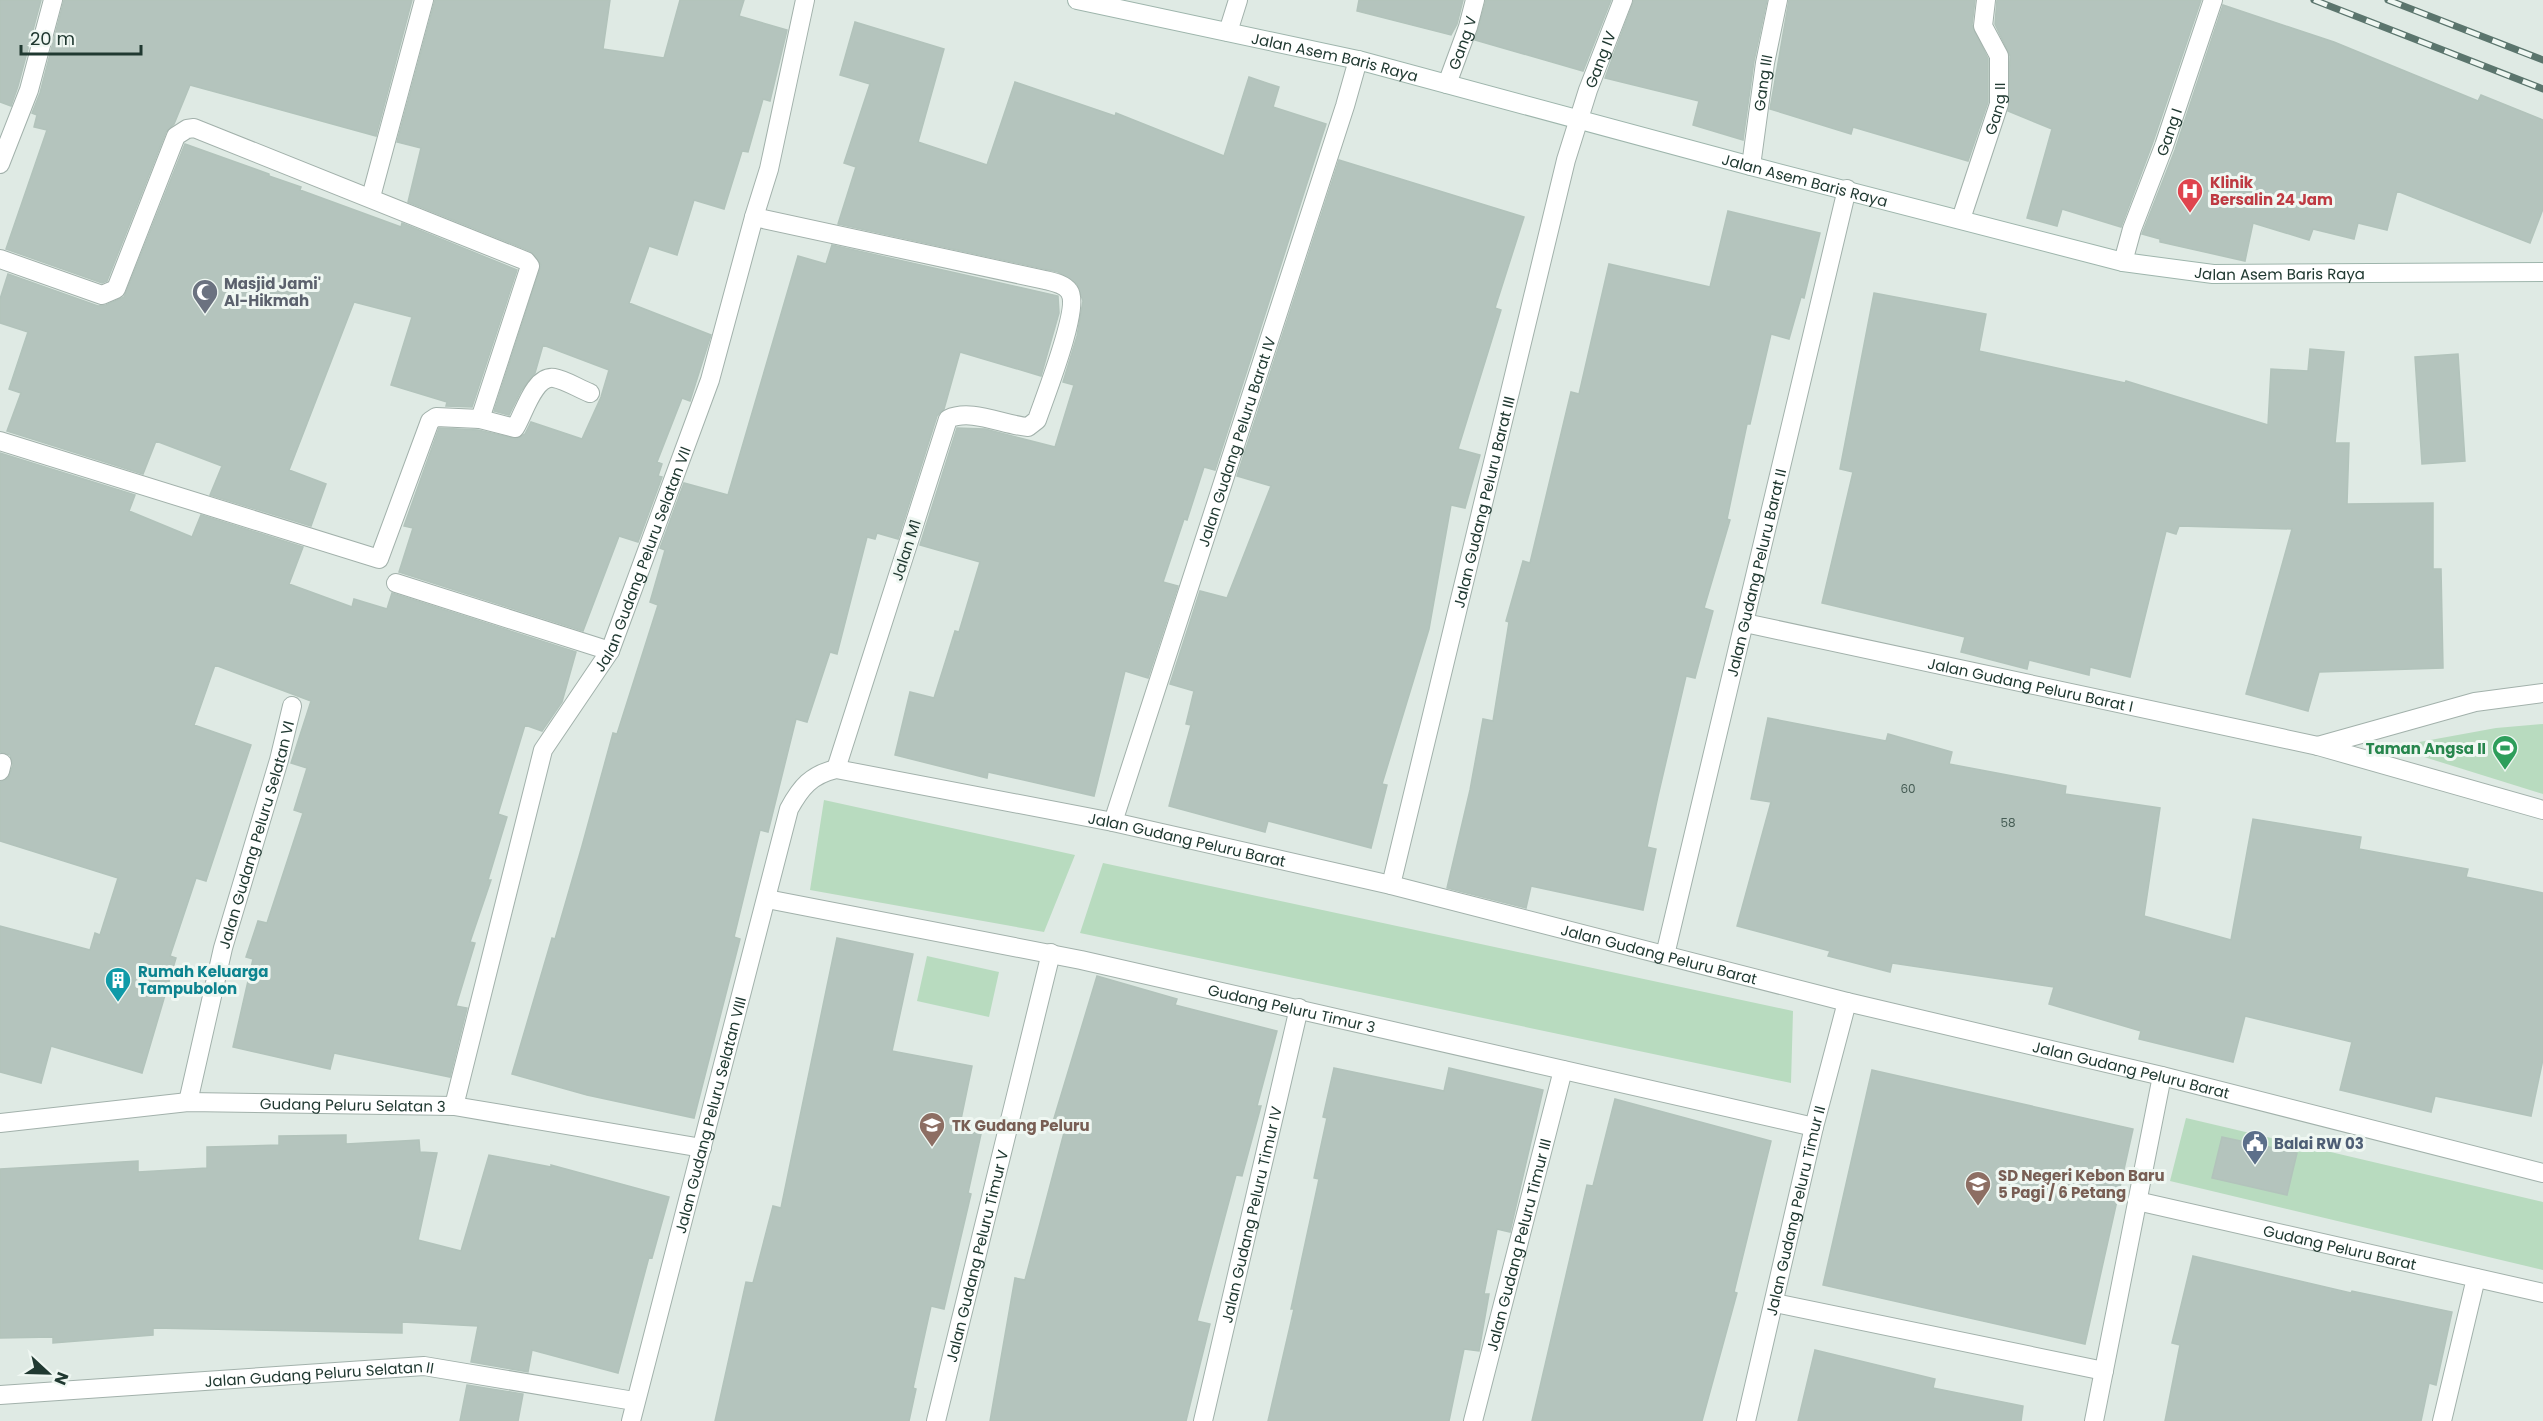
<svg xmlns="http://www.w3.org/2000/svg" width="2543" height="1421" font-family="Poppins,sans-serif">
<rect width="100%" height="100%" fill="#dfeae4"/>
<path fill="#b8dbbf" d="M2543 724V794L2392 747 2496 728Z
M824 800 1075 855 1044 932 810 890Z
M1103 863 1793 1011 1791 1083 1080 933Z
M927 956 999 972 989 1017 917 1001Z
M2186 1118 2543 1202V1270L2170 1181Z"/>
<path fill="#b4c4bd" stroke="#b2c3bb" stroke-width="1.5" d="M0 0H41L18 86 11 106 0 102Z
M64 0H412L376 136 190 85 174 124 166 132 107 281 102 283 6 249 47 130 34 127 37 115 32 113 40 93Z
M435 0H610L603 49 664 58 680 0H744L739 16 787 30 770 101 763 99 748 152 742 151 724 209 694 200 677 255 649 246 629 303 711 335 690 401 682 398 657 462 662 464 658 476 662 477 638 542 619 536 583 631 399 572 413 528 404 526 439 428 478 430 517 439 525 434 531 422 582 439 601 397 609 370 543 345 535 373 521 391 509 415 494 411 541 265 530 251 408 202 421 148 397 142Z
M1359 0H1463L1457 24 1451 35 1357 11Z
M1486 0H1611L1583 71 1475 40Z
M1634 0H1767L1754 61 1743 140 1693 125 1699 101 1605 78Z
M1789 0H1975L1972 25 1988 59V102L1968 161 1853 127 1851 134 1770 109Z
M1997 0H2201L2153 142 2121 227 2062 209 2057 226 2027 218 2052 129 2008 111 2010 56 1995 24Z
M2223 5 2334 42 2478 101 2481 95 2543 120V209L2530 243 2397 191 2387 230 2358 223 2354 239 2313 229 2309 240 2253 223 2245 261 2160 242V239L2142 234 2175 150Z
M855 22 944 49 918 142 987 165 1015 82 1115 116 1116 113 1224 156 1249 77 1279 87 1273 107 1326 124 1215 470 1204 467 1187 520 1184 519 1163 582 1178 586 1148 678 1125 671 1094 796 988 772 987 778 895 755 910 692 934 698 955 631 959 632 980 562 920 545 957 428 985 429 1055 447 1074 385 1063 382 1077 336 1083 301 1077 284 1058 272 838 224 856 167 844 163 870 84 840 75Z
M185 144 269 174V176L301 187 300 190 401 227 402 223 517 270 472 407 446 406 447 402 391 385 412 317 354 302 289 470 326 484 311 526 210 495 222 466 156 441 143 474 7 431 21 393 9 389 28 332 0 323V299L8 274 98 306 106 305 124 297Z
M1339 160 1524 217 1495 308 1501 310 1458 449 1480 455 1465 508 1451 505 1429 629 1382 784 1387 785 1371 848 1268 821 1265 832 1169 806 1191 725 1186 724 1194 691 1170 684 1200 591 1227 598 1271 486 1237 476Z
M1728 211 1820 233 1804 298 1801 297 1789 339 1771 334 1750 424H1747L1727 519 1730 520 1704 608 1713 611 1695 678 1686 676 1658 796 1647 847 1656 849 1643 910 1531 886 1526 908 1447 888 1470 790 1483 719 1493 721 1509 622 1506 621 1523 561 1530 563 1571 392 1579 394 1609 264 1710 287Z
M832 245 1058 296 1059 313 1041 376 960 352 944 409 937 416 898 539 877 533 875 539 867 537 837 654 830 652 807 722 796 719 768 832 760 830 734 937 740 939 694 1118 587 1095 512 1074 552 938 555 939 582 846 613 733 617 734 658 605 650 602 665 550 660 548 684 483 728 495 798 256 826 264Z
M1874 293 1986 314 1979 351 2125 383 2126 381 2268 425 2271 369 2308 371 2310 349 2344 352 2335 443H2349L2347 504 2433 503V569H2441L2443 668 2319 672 2308 711 2246 694 2292 529 2179 526 2176 534 2166 531 2130 677 2090 667 2089 675 2029 660 2027 669 1961 652 1965 637 1822 603 1853 472 1840 469Z
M2458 354 2465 461 2422 464 2415 357Z
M0 453 135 495 129 511 192 537 201 515 303 547 289 584 352 607 354 599 387 609 392 593 576 652 562 702 542 731 525 725 498 814 507 817 488 880H491L470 942 475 943 456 1006 467 1008 450 1077 334 1053 330 1069 233 1047 253 959 246 957 258 921 267 923 303 813 294 810 307 768 291 763 311 701 215 665 194 725 251 745 206 881 196 878 170 956 176 958 142 1073 51 1046 41 1083 0 1072V926L90 950 95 933 100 935 118 878 0 841V782L8 778 13 765 10 755 0 752Z
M1768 718 1886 741 1888 734 1952 752 1949 764 2066 786 2065 794 2160 808 2144 916 2231 940 2253 819 2361 837 2359 849 2468 869 2466 877 2543 893V1059L2531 1116 2435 1096 2431 1112 2340 1090 2352 1042 2245 1016 2233 1062 2139 1039 2141 1031 2049 1004 2054 987 1892 963 1890 972 1828 956 1830 951 1737 926 1771 802 1751 799Z
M837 938 913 954 892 1051 972 1066 959 1129 981 1134 968 1193 971 1194 944 1309 931 1306 913 1388 916 1389 909 1421H715L746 1282 753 1283 773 1206 781 1208Z
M1097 976 1177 999 1175 1005 1277 1031 1257 1106H1261L1242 1176 1236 1175 1197 1321 1210 1324 1186 1421H990L1015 1278 1025 1280 1065 1129 1052 1125Z
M1334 1068 1444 1091 1449 1068 1543 1090 1510 1232 1497 1229 1484 1294H1489L1479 1351 1464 1349 1449 1421H1268L1294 1309H1291L1319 1179 1314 1178 1327 1118 1323 1117Z
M1872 1070 2133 1129 2085 1344 1823 1285Z
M1615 1099 1771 1141 1734 1292 1737 1293 1702 1421H1532L1587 1185 1593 1186Z
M346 1135V1144L419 1140 420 1152 437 1153 418 1240 461 1251 489 1155 551 1167V1165L669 1197 652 1258 649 1257 618 1373 532 1350 528 1372 471 1362 478 1326 402 1322V1333L153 1328V1335L53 1343V1337L0 1338V1169L138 1161V1172L207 1168V1147L279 1145V1136Z
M2222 1137 2297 1153 2287 1195 2212 1178Z
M2193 1256 2351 1293 2352 1291 2452 1312 2436 1385 2429 1383 2421 1421H2165L2180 1345 2172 1343Z
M1815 1350 1935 1379 1933 1388 2023 1406 2021 1421H1798Z
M467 1385 523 1394 518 1421H460Z"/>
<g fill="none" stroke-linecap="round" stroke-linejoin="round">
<g stroke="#a2b1ab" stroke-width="20">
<g id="street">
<path d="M1228 32 1238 0"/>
<path id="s1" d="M1447 84 1468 27 1475 0"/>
<path d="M0 164 29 90 53 0"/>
<path id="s2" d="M1751 166 1765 63 1778 0"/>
<path d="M371 197 424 0"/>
<path d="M754 217 1045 280C1053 282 1064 284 1069 291 1081 307 1044 399 1037 420L1028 427C1003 425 971 408 948 419L836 769"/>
<path id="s3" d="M1961 219 1999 104V56L1983 26 1986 0"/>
<path d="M0 259 102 295 116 289 176 136 187 129 194 128 526 261 530 266 480 419"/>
<path id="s4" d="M2123 262 2132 229 2164 146 2213 0"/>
<path d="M0 441 379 559 430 421 436 417 480 419 515 428C524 414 534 375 554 378 566 380 579 389 590 393"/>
<path d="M396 583 610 651"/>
<path id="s5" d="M1745 623 2318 746 2543 810"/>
<path d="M2318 746 2475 702 2543 693"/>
<path d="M0 771 2 763"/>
<path id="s6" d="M1113 822 1345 106 1358 60"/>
<path id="s7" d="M1391 885 1566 160 1588 90 1623 0"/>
<path id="s8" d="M767 899 1081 960 1814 1127"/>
<path id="s9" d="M1665 955 1847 189"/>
<path id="s10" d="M188 1102 223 948 279 760 292 706"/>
<path id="s11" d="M454 1106 543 750 610 651 710 380 754 217 769 169 805 0"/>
<path id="s12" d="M0 1123 188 1102 454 1106 702 1148"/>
<path id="s13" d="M2137 1201 2543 1293"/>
<path d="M1775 1303 2104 1371"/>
<path id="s14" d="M0 1395 424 1366 634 1401"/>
<path id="s15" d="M631 1421 789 809C801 787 811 775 836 769L1113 822 1391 885 1847 1002 2162 1076 2543 1173"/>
<path id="s16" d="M936 1421 1051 953"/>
<path id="s17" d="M1203 1421 1299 1008"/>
<path id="s18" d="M1473 1421 1563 1070"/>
<path id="s19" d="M1746 1421 1814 1127 1847 1002"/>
<path d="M2094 1421 2162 1076"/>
<path d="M2442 1421 2476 1278"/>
</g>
</g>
<g stroke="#9eb5ac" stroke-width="20">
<g id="secondary">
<path id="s20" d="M1077 0 1358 60 1751 166 2123 262 2213 274 2543 272"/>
</g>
</g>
<use href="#street" stroke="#fff" stroke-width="18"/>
<use href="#secondary" stroke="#fff" stroke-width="18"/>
<g stroke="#5b756d" stroke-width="7">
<path id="rail" d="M2314 0 2543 89
M2388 0 2543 60"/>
</g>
<use href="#rail" stroke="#eff7f2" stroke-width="4.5" stroke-dasharray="14" stroke-linecap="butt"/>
</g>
<defs>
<g id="hospital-pin" transform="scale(1.35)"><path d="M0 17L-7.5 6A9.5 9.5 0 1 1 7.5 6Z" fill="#e0444e" stroke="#eff7f2"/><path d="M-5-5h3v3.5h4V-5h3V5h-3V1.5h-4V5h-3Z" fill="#fff"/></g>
<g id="mosque-pin" transform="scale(1.35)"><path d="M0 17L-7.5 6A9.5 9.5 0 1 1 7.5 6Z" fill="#6b7280" stroke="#eff7f2"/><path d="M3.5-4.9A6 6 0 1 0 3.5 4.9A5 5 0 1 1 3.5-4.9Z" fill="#fff"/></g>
<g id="stadium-pin" transform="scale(1.35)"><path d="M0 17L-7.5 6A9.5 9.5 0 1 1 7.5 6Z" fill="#2e9e5b" stroke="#eff7f2"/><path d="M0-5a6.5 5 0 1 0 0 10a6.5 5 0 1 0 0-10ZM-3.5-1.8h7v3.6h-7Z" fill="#fff"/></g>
<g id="building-pin" transform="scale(1.35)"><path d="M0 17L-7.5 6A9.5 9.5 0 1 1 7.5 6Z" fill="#0f9aa8" stroke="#eff7f2"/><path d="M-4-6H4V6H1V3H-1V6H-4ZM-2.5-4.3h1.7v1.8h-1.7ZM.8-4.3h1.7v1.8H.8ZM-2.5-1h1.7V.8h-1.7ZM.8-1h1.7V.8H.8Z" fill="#fff"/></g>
<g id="school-pin" transform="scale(1.35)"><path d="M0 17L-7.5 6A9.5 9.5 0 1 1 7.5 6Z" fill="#8d6e63" stroke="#eff7f2"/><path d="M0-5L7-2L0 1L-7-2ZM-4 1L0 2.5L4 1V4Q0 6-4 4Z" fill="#fff"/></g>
<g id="civic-pin" transform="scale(1.35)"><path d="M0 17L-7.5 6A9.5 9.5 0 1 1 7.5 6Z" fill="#5c6f8a" stroke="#eff7f2"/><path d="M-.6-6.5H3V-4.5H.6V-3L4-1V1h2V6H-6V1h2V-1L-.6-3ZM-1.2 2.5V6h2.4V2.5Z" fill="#fff"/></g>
</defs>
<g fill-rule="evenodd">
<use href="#hospital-pin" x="2190" y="191"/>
<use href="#mosque-pin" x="205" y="292"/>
<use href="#stadium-pin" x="2505" y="748"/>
<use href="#building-pin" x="118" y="980"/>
<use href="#school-pin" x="932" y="1125"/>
<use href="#civic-pin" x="2255" y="1143"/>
<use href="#school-pin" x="1978" y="1184"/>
</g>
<g text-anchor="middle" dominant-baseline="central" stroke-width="6" stroke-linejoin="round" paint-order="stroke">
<g font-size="12" fill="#455c54">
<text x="1908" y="788">60</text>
<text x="2008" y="822">58</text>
</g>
<g font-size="15" fill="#203931" stroke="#eff7f2">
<text stroke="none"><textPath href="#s1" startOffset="44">Gang V</textPath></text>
<text stroke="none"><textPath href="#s20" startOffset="264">Jalan Asem Baris Raya</textPath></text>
<text stroke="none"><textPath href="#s7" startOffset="852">Gang IV</textPath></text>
<text stroke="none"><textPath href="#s2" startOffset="84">Gang III</textPath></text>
<text stroke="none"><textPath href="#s3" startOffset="116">Gang II</textPath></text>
<text stroke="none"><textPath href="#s4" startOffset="138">Gang I</textPath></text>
<text stroke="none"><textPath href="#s20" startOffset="750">Jalan Asem Baris Raya</textPath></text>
<text stroke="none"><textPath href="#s20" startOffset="1236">Jalan Asem Baris Raya</textPath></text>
<text stroke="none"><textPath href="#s6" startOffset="400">Jalan Gudang Peluru Barat IV</textPath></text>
<text stroke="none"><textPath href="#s7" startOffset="394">Jalan Gudang Peluru Barat III</textPath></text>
<text transform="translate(906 550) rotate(-72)">Jalan M1</text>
<text stroke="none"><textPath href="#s11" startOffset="584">Jalan Gudang Peluru Selatan VII</textPath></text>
<text stroke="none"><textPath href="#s9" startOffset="393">Jalan Gudang Peluru Barat II</textPath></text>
<text stroke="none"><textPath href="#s5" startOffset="292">Jalan Gudang Peluru Barat I</textPath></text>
<text stroke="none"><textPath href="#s10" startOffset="276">Jalan Gudang Peluru Selatan VI</textPath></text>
<text stroke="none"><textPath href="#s15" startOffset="1054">Jalan Gudang Peluru Barat</textPath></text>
<text stroke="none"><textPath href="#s15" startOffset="1540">Jalan Gudang Peluru Barat</textPath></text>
<text stroke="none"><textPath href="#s8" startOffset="536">Gudang Peluru Timur 3</textPath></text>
<text stroke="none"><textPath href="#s15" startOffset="2026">Jalan Gudang Peluru Barat</textPath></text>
<text stroke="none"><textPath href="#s12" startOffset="354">Gudang Peluru Selatan 3</textPath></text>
<text stroke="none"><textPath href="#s15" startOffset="316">Jalan Gudang Peluru Selatan VIII</textPath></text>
<text stroke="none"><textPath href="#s19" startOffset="216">Jalan Gudang Peluru Timur II</textPath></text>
<text stroke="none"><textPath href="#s17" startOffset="212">Jalan Gudang Peluru Timur IV</textPath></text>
<text stroke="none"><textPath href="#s18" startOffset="182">Jalan Gudang Peluru Timur III</textPath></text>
<text stroke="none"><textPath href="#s13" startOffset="208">Gudang Peluru Barat</textPath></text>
<text stroke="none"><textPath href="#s16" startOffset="170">Jalan Gudang Peluru Timur V</textPath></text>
<text stroke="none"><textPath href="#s14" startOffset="320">Jalan Gudang Peluru Selatan II</textPath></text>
</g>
<g font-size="15" font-weight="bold" fill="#be3a42" stroke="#eff7f2" text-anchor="start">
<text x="2210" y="182">Klinik<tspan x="2210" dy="17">Bersalin 24 Jam</tspan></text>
</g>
<g font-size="15" font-weight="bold" fill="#5b616d" stroke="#eff7f2" text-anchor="start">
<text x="224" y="283">Masjid Jami'<tspan x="224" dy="17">Al-Hikmah</tspan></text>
</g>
<g font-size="15" font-weight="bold" fill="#27864d" stroke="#eff7f2" text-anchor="end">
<text x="2486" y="748">Taman Angsa II</text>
</g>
<g font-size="15" font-weight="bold" fill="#0d838f" stroke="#eff7f2" text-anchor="start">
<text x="138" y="971">Rumah Keluarga<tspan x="138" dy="17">Tampubolon</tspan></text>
</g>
<g font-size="15" font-weight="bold" fill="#785e54" stroke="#eff7f2" text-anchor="start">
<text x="952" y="1125">TK Gudang Peluru</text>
<text x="1998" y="1175">SD Negeri Kebon Baru<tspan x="1998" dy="17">5 Pagi / 6 Petang</tspan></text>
</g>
<g font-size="15" font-weight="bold" fill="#4e5e75" stroke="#eff7f2" text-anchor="start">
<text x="2274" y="1143">Balai RW 03</text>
</g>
</g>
<g transform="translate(48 1373) rotate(112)" stroke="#eff7f2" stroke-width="4.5" paint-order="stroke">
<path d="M0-4.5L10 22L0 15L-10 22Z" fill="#203931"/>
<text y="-9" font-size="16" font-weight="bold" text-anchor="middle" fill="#203931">N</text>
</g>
<path d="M21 45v9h120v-9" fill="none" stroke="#203931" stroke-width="3"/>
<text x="30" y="45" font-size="18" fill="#203931" stroke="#eff7f2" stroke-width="4.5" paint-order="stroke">20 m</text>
</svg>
